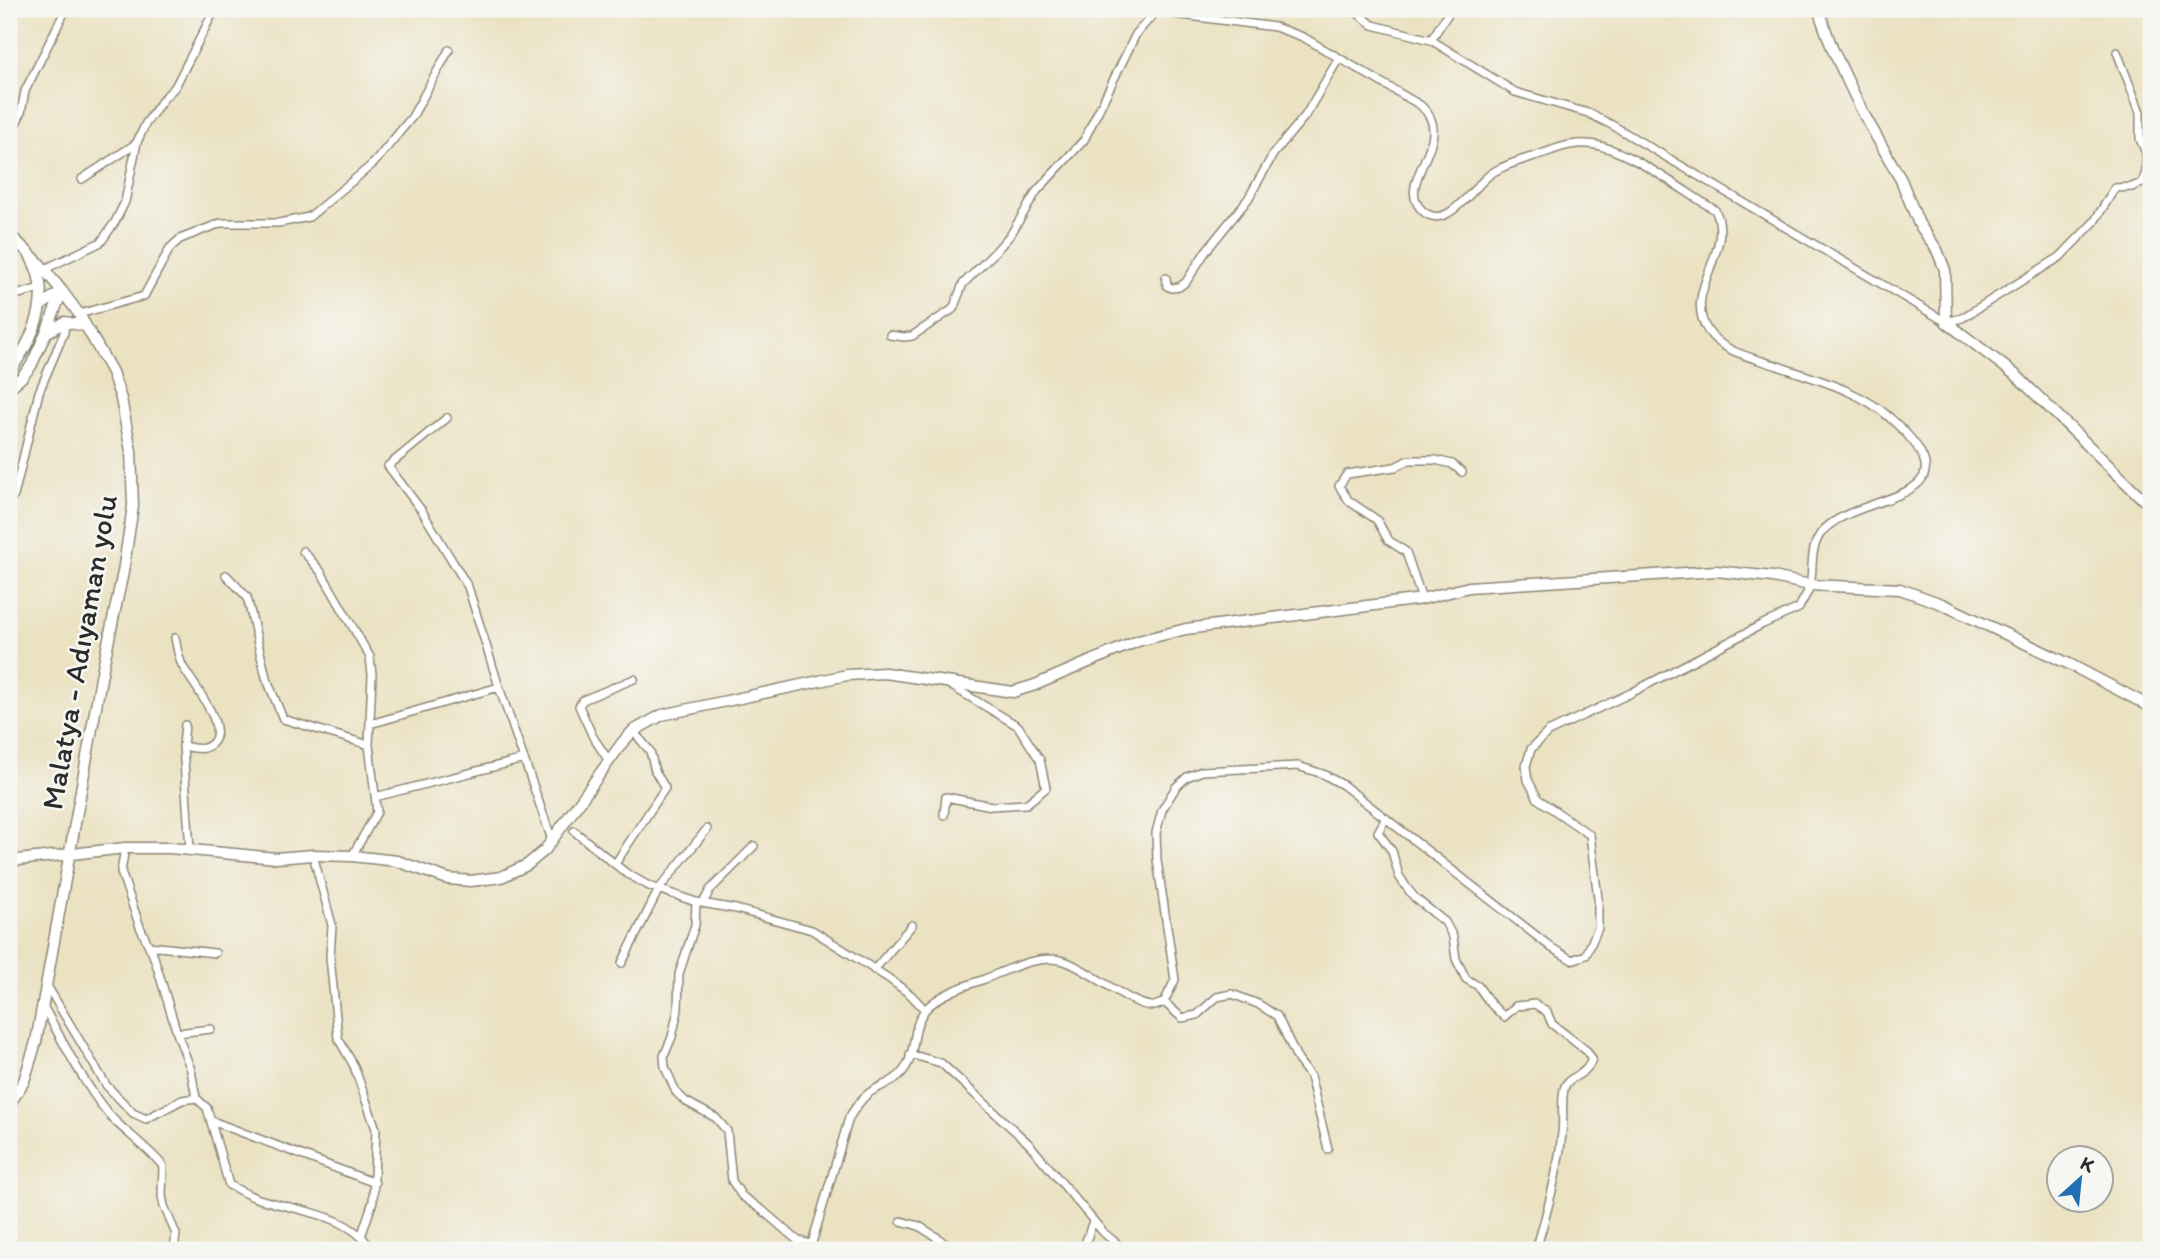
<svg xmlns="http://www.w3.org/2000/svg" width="2160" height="1259" font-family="Itim,sans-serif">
<rect width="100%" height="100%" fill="#f6f6f2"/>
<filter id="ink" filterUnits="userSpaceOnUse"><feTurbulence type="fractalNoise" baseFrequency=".0143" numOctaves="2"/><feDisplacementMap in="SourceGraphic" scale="14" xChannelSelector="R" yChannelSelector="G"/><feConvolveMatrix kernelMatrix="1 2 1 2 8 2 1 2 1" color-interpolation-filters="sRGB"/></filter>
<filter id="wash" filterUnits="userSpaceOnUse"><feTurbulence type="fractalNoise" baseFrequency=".00686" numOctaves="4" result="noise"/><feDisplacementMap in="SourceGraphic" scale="28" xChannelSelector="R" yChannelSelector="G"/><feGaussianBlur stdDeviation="1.57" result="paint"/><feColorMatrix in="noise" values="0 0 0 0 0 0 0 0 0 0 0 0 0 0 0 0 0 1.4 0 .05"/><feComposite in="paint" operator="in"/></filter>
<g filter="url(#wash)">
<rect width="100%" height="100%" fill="#ebe2c2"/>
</g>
<g filter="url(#ink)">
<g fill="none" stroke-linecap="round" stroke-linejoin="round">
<g stroke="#8b8676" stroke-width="10">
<path id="street" d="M1352 9 1373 25 1431 40 1515 92 1588 113 1612 125 1946 322 1962 318 2060 257 2094 222 2115 188 2132 187 2142 183 2146 172V153L2140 139V112L2117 52
M1431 40 1451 9
M9 138 21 113 25 91 66 9
M82 179 137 143
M45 269 101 242 115 222 125 202 137 142 146 123 164 98 175 87 215 9
M1166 278 1167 286 1172 288 1179 287 1186 282 1206 251 1248 199 1274 153 1305 116 1339 58
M9 297 40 288
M79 314 144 296 170 248 180 239 221 223H279L309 217 374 163 412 117 449 50
M890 335 904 337 912 336 953 309 963 284 995 252 1011 234 1037 191 1084 140 1136 34 1158 9
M447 418 388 466 422 511 468 587 499 687 552 840
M14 496 39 392 64 333 65 322
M303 551 321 572 370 657 372 675 369 745 377 812 352 856
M226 575 247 597 266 677 283 719 369 745
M1422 599 1406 552 1388 540 1377 520 1349 501 1339 486 1347 474 1395 467 1409 460H1435L1452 464 1462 472
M175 638C177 647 178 656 182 665 190 681 239 737 204 748 199 750 189 747 183 746L190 850
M370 724 499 687
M183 746 185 725
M609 761 593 737 579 706 583 700 634 679
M375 797 524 759
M944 815 946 797 992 806 1026 804 1046 788 1040 760 1018 726 948 684
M1386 818 1378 832 1392 851 1399 876 1407 888 1415 898 1445 922 1453 937 1456 959 1466 979 1478 986 1490 1003 1504 1017 1516 1006 1535 1004 1547 1012 1552 1024 1587 1051 1592 1059C1585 1079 1568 1074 1564 1089 1561 1104 1564 1119 1562 1133 1558 1173 1547 1212 1536 1250
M574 831 626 873 649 886 696 902 736 909 812 930 888 978 911 995 925 1010
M125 848 121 872 140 927 154 957 177 1033 191 1070 196 1098
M313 855 332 925 330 957 338 1038 354 1066 376 1129 373 1201 361 1237
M615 864 665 788 655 771 650 751 633 731
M696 902 695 925 679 974 678 1010 672 1037 664 1056 665 1067 676 1092 685 1101 716 1118 727 1131 732 1181 742 1196 762 1210 797 1240 810 1244
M703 903 710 890 754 846
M149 946 215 953
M622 963 659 889 707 829
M874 970 912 925
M46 984 106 1085 133 1113 146 1119 182 1100 196 1098 207 1108 229 1185C239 1190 249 1196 259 1199 297 1211 349 1213 372 1250
M1164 1002 1182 1018 1197 1015 1217 997 1232 994 1258 1004 1277 1016 1298 1060 1310 1076 1328 1149
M43 1006C63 1041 88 1094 116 1122 132 1137 149 1149 163 1166L162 1196 164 1206 176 1234 174 1250
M177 1033 211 1029
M910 1054 941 1063 1029 1144 1103 1232 1124 1250
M212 1121 375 1183
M901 1221 919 1226 938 1238
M810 1250 849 1118C855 1108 860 1100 869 1093 880 1085 896 1082 904 1070 917 1053 911 1027 925 1010 938 995 964 986 982 980 1006 971 1038 953 1064 961 1088 968 1133 1008 1154 1006 1155 1006 1163 1003 1164 1002L1175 980 1157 860 1156 833 1162 810 1176 787 1187 777 1202 771 1298 766 1323 774 1343 785 1552 948 1572 960 1586 955 1598 928V898L1590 835 1538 799 1528 780 1526 766 1531 749 1548 732 1631 693 1763 624 1799 608C1802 601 1809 592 1810 585 1814 567 1809 550 1821 533 1855 490 1989 505 1889 417 1861 391 1815 379 1778 366 1755 358 1723 353 1708 331 1681 291 1736 250 1715 210 1682 190 1624 146 1588 144 1572 142 1556 149 1541 154 1526 159 1505 164 1492 173 1473 185 1445 237 1420 208 1396 179 1459 138 1420 105L1303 37 1275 27 1174 14 1162 9
M935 1250 938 1238 952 1250
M1083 1250 1093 1221"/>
</g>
<g stroke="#8b8676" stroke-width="13">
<path id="secondary" d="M1818 9 1832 48 1862 111 1901 180 1919 224 1937 250 1945 270 1946 322 2017 376 2151 507
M9 234 38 262 62 291 79 314 112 372 121 399 131 451 133 506 123 572 103 667 36 1042 24 1081 9 1105
M40 306 62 291
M46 333 62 291
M9 372C28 347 47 311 39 278 38 271 34 264 31 257
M9 388 22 377 31 366 46 333 65 322 85 326
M9 861 125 848H170L276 858 313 855 352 856 397 861 448 879 471 881 501 877 527 865 545 850 622 743 633 731 662 715 847 675 885 673 1013 692 1035 685 1138 641 1186 629 1422 599 1469 587 1716 571 1773 577 1810 585 1900 589 1942 604 2069 664 2151 707"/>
</g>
<use href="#street" stroke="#fff" stroke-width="7"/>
<use href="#secondary" stroke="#fff" stroke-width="10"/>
</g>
</g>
<g text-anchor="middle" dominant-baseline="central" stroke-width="5" stroke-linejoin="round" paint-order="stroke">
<g font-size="30" fill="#2b2b2b" stroke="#f6f6f2">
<text transform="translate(79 652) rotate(-80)">Malatya - Adıyaman yolu</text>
</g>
</g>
<rect width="2160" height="1259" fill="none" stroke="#f6f6f2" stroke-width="35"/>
<g transform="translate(2080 1179) rotate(27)"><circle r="33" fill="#f6f6f2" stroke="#a5a5a2" stroke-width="2"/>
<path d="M0-5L12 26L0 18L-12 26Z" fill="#1f6fb2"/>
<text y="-10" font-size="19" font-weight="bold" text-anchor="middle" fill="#2b2b2b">K</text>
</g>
</svg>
